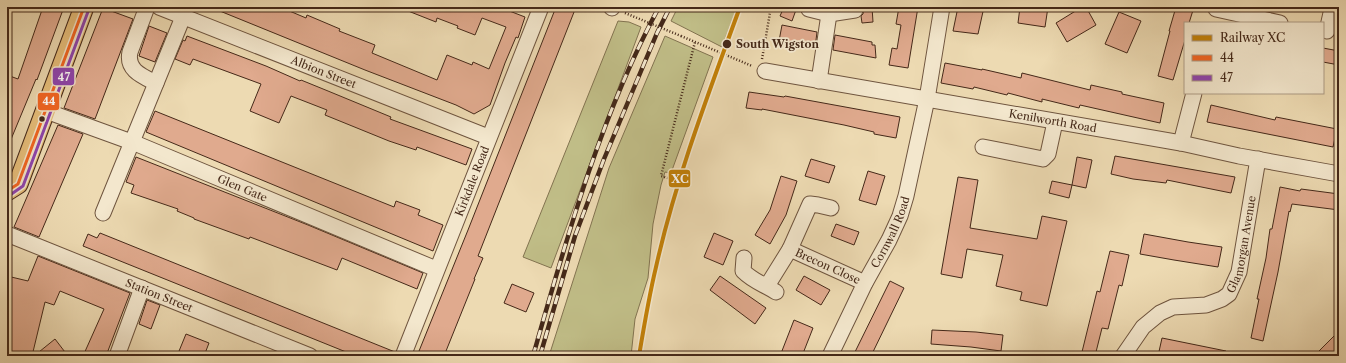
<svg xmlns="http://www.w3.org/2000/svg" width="1346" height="363" font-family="'Libre Caslon Text',serif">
<rect width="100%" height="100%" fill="#eddab2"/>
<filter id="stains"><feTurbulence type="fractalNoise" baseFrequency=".005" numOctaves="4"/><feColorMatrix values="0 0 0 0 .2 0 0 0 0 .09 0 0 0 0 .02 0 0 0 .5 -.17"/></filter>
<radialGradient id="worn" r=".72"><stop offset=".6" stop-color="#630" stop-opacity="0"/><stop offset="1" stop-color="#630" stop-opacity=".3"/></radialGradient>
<path fill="#c0bd87" stroke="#827350" d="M678 7H737L722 47 671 21Z
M618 21 629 22 641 27 551 268 523 257Z
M665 36 713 57 671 173 665 172 661 185 653 224 648 278 635 319 631 356H549L609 168Z"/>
<path fill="#e0aa8e" stroke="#452919" d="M43 7H64L37 80 36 79 7 149V75L18 79Z
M210 7H280L306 18 307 15 340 29 339 31 375 45 372 53 437 80 447 55 472 65 473 62 489 69 506 27 482 18 475 35 457 28 458 26 437 18 436 22 398 7H499L525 17 518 38 516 37 505 63 490 105 474 114 456 105 365 70Z
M556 7H576L478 256 483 258 474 279H475L444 356H417L468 230Z
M784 7H797L792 21 780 16Z
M864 7H872L873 22 862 23 861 16 863 14Z
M899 7H918L908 68 889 65 892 48 897 49 901 25 896 24Z
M958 7H984L978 34 953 31Z
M1020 7H1048L1045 27 1018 23Z
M1082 7H1086L1096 25 1067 42 1056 23Z
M1176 7H1194L1189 23H1185V40L1173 80 1158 76 1170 31H1169Z
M103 8 133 19 95 119 64 108Z
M1119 12 1141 21 1127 53 1105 44Z
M782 25 817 32 815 48 779 41Z
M149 26 167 33 155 62 139 56Z
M835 35 872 42V45H875L876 58 833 50Z
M187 36 266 66 300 81 301 80 328 91 391 117 390 119 472 149 466 165 417 147 416 150 389 141 325 115 327 110 291 96 279 123 250 111 261 84 193 59 190 65 175 59 183 40 185 41Z
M1323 48 1339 51V65L1323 62Z
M945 63 982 70V69L1021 78 1022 73 1090 90 1091 85 1122 92V94L1164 103 1160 123 1080 105 1079 108 1042 99V102L1008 93 1007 95 974 87 973 89 941 83Z
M749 92 784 97 785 96 900 117 896 138 874 134V132L844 125 762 109V110L746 108Z
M1211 105 1275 120 1276 117 1337 129 1333 147 1207 122Z
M155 111 379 201 394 207 396 201 420 210 418 215 443 225 433 251 146 132Z
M58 125 83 134 39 237 14 227Z
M1115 156 1235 177 1231 193 1167 180 1166 183 1133 179 1111 174Z
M136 157 308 225 423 273 417 289 342 258 337 270 250 237 249 239 194 219V218L177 211 178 209 131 193 134 185 126 182Z
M1077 157 1092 160 1086 188 1072 185Z
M811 159 835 166 829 183 805 176Z
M868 171 885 176 876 205 859 200Z
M781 176 797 181 786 215 770 244 755 235 770 210Z
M958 177 978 180 970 228 1037 239 1042 216 1067 221 1047 306 1020 300 1022 292 996 286 1003 255 967 249 962 278 941 274Z
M1052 181 1072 185 1069 198 1049 193Z
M1280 187 1300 191 1301 189 1339 194V210L1292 204 1290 212 1289 211 1278 272 1263 341 1251 338 1259 299H1257L1266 258 1270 229H1272Z
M836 224 859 232 854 245 831 236Z
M100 233 395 352 394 356H356L83 246 88 234 97 238Z
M714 233 733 241 723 265 704 257Z
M1144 234 1188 242 1222 247 1218 267 1174 260 1140 254Z
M1110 251 1129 255 1122 286 1119 285 1108 329 1102 328 1095 356H1081L1097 291 1100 292Z
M38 256 130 293 106 356H83L104 309 60 291 54 305 45 302 32 356H7V276L28 281Z
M720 276 766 308 755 324 710 290Z
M804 276 830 290 821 305 796 290Z
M890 281 904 288 871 356H853Z
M512 284 534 293 526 312 504 303Z
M147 300 160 305 151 329 139 324Z
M794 320 813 328 802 356H780Z
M932 330 976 332 1003 335 1001 351 971 347 931 344Z
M1339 331V356H1314Z
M186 334 209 343 204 356H177Z
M1162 338 1226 351V356H1158Z
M55 339 68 356H34Z"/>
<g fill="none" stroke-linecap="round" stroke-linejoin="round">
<g stroke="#6f553f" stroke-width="17">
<g id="minor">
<path d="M147 7 130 52C126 70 142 76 156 83"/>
<path id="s1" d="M159 7 488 137"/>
<path d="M611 7 612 8"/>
<path d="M809 7V9L829 14 855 10V7"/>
<path d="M1216 9 1280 23"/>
<path d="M1327 31 1331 13"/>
<path id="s2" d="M765 71 1181 143 1239 156 1339 174"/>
<path d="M819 81 829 14"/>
<path id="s3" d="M46 111 137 144 436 269"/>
<path d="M1181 143 1194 93"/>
<path d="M983 147 1043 159 1048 154 1055 122"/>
<path d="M103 213 183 17"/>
<path id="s4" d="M7 234 310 356"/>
<path d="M790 249 810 204 818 205 831 208"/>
<path d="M744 258 743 271C754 282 764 284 776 292"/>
<path id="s5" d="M767 286 790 249 865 283"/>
<path d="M117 356 142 288"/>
<path id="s6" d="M403 356 541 7"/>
<path id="s7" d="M830 356 865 283 889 240 900 216 906 196 927 99 942 7"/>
<path id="s8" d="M1123 356 1143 327 1160 313 1173 307 1206 305 1222 299 1229 294 1239 272 1258 159"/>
</g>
</g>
<g stroke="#452919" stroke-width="21">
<path id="major" d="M7 191 18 184 84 7"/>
</g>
<path stroke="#452919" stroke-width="2.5" stroke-dasharray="1 2" stroke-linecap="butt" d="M681 36 752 66
M762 59 771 7
M668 178 661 176 695 42"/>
<use href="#minor" stroke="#f3e7cd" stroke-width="15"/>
<use href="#major" stroke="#e6bd79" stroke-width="19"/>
<g stroke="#452919" stroke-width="4.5">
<path id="rail" d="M533 356C567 237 600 117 659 7
M540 356 575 236 604 159 657 33 670 7"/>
</g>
<use href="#rail" stroke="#f3e7cd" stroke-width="3" stroke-dasharray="9" stroke-linecap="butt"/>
<path stroke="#452919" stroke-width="2.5" stroke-dasharray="1 2" stroke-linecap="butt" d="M625 13 681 36"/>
<g stroke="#f3e7cd" stroke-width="6">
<path id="bus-1" d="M7 191 18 184 84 7"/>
</g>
<g stroke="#f3e7cd" stroke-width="6">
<path id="bus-2" d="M10 195 23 186 89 9"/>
</g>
<use href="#bus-1" stroke="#f26522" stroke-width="3"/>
<use href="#bus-2" stroke="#8e44ad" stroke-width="3"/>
<g stroke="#f3e7cd" stroke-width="7">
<path id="rail-1" d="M639 356C644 326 649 296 656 267 676 178 709 92 740 7"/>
</g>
<use href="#rail-1" stroke="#c28008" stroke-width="4"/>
</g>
<g fill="#452919" stroke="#f3e7cd" stroke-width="1.5">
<circle cx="727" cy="44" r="5"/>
<circle cx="42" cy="119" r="3.5"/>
</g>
<g text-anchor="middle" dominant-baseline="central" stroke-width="3.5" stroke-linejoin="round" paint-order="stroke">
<g font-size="11" font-weight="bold" fill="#452919" stroke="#f3e7cd" text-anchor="start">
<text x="736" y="44">South Wigston</text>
</g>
<g font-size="11" fill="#452919" stroke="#f3e7cd">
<text stroke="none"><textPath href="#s1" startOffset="177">Albion Street</textPath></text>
<text stroke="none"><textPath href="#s2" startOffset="292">Kenilworth Road</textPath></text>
<text stroke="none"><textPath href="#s6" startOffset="188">Kirkdale Road</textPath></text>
<text stroke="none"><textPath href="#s3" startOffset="211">Glen Gate</textPath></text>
<text stroke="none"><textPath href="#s7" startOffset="138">Cornwall Road</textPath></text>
<text stroke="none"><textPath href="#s8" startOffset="182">Glamorgan Avenue</textPath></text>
<text stroke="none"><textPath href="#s5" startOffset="85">Brecon Close</textPath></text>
<text stroke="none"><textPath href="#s4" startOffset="164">Station Street</textPath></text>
</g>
</g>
<g stroke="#f3e7cd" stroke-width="1.5">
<rect x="52" y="67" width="23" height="19" rx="4" fill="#8e44ad"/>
<rect x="37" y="92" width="23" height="19" rx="4" fill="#f26522"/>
<rect x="668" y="169" width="23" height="19" rx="4" fill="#c28008"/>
</g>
<g font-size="11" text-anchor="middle" font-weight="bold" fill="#fff">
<text x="64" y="81">47</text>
<text x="49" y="105">44</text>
<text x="680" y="183">XC</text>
</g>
<rect width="1346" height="363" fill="none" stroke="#eddab2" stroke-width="24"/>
<rect x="8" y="8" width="1330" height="347" fill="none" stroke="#452919" stroke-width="2"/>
<rect x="12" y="12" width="1322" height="339" fill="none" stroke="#452919"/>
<rect x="1184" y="22" width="140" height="72" fill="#f3e7cd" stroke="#ad9b85"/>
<rect x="1192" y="35" width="20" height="6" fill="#c28008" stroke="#ad9b85"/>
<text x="1220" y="42" font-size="12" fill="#452919">Railway XC</text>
<rect x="1192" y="55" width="20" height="6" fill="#f26522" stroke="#ad9b85"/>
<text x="1220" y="62" font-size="12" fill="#452919">44</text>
<rect x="1192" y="75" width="20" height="6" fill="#8e44ad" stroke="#ad9b85"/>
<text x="1220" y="82" font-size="12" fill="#452919">47</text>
<rect width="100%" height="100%" filter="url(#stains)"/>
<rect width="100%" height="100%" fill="url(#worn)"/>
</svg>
